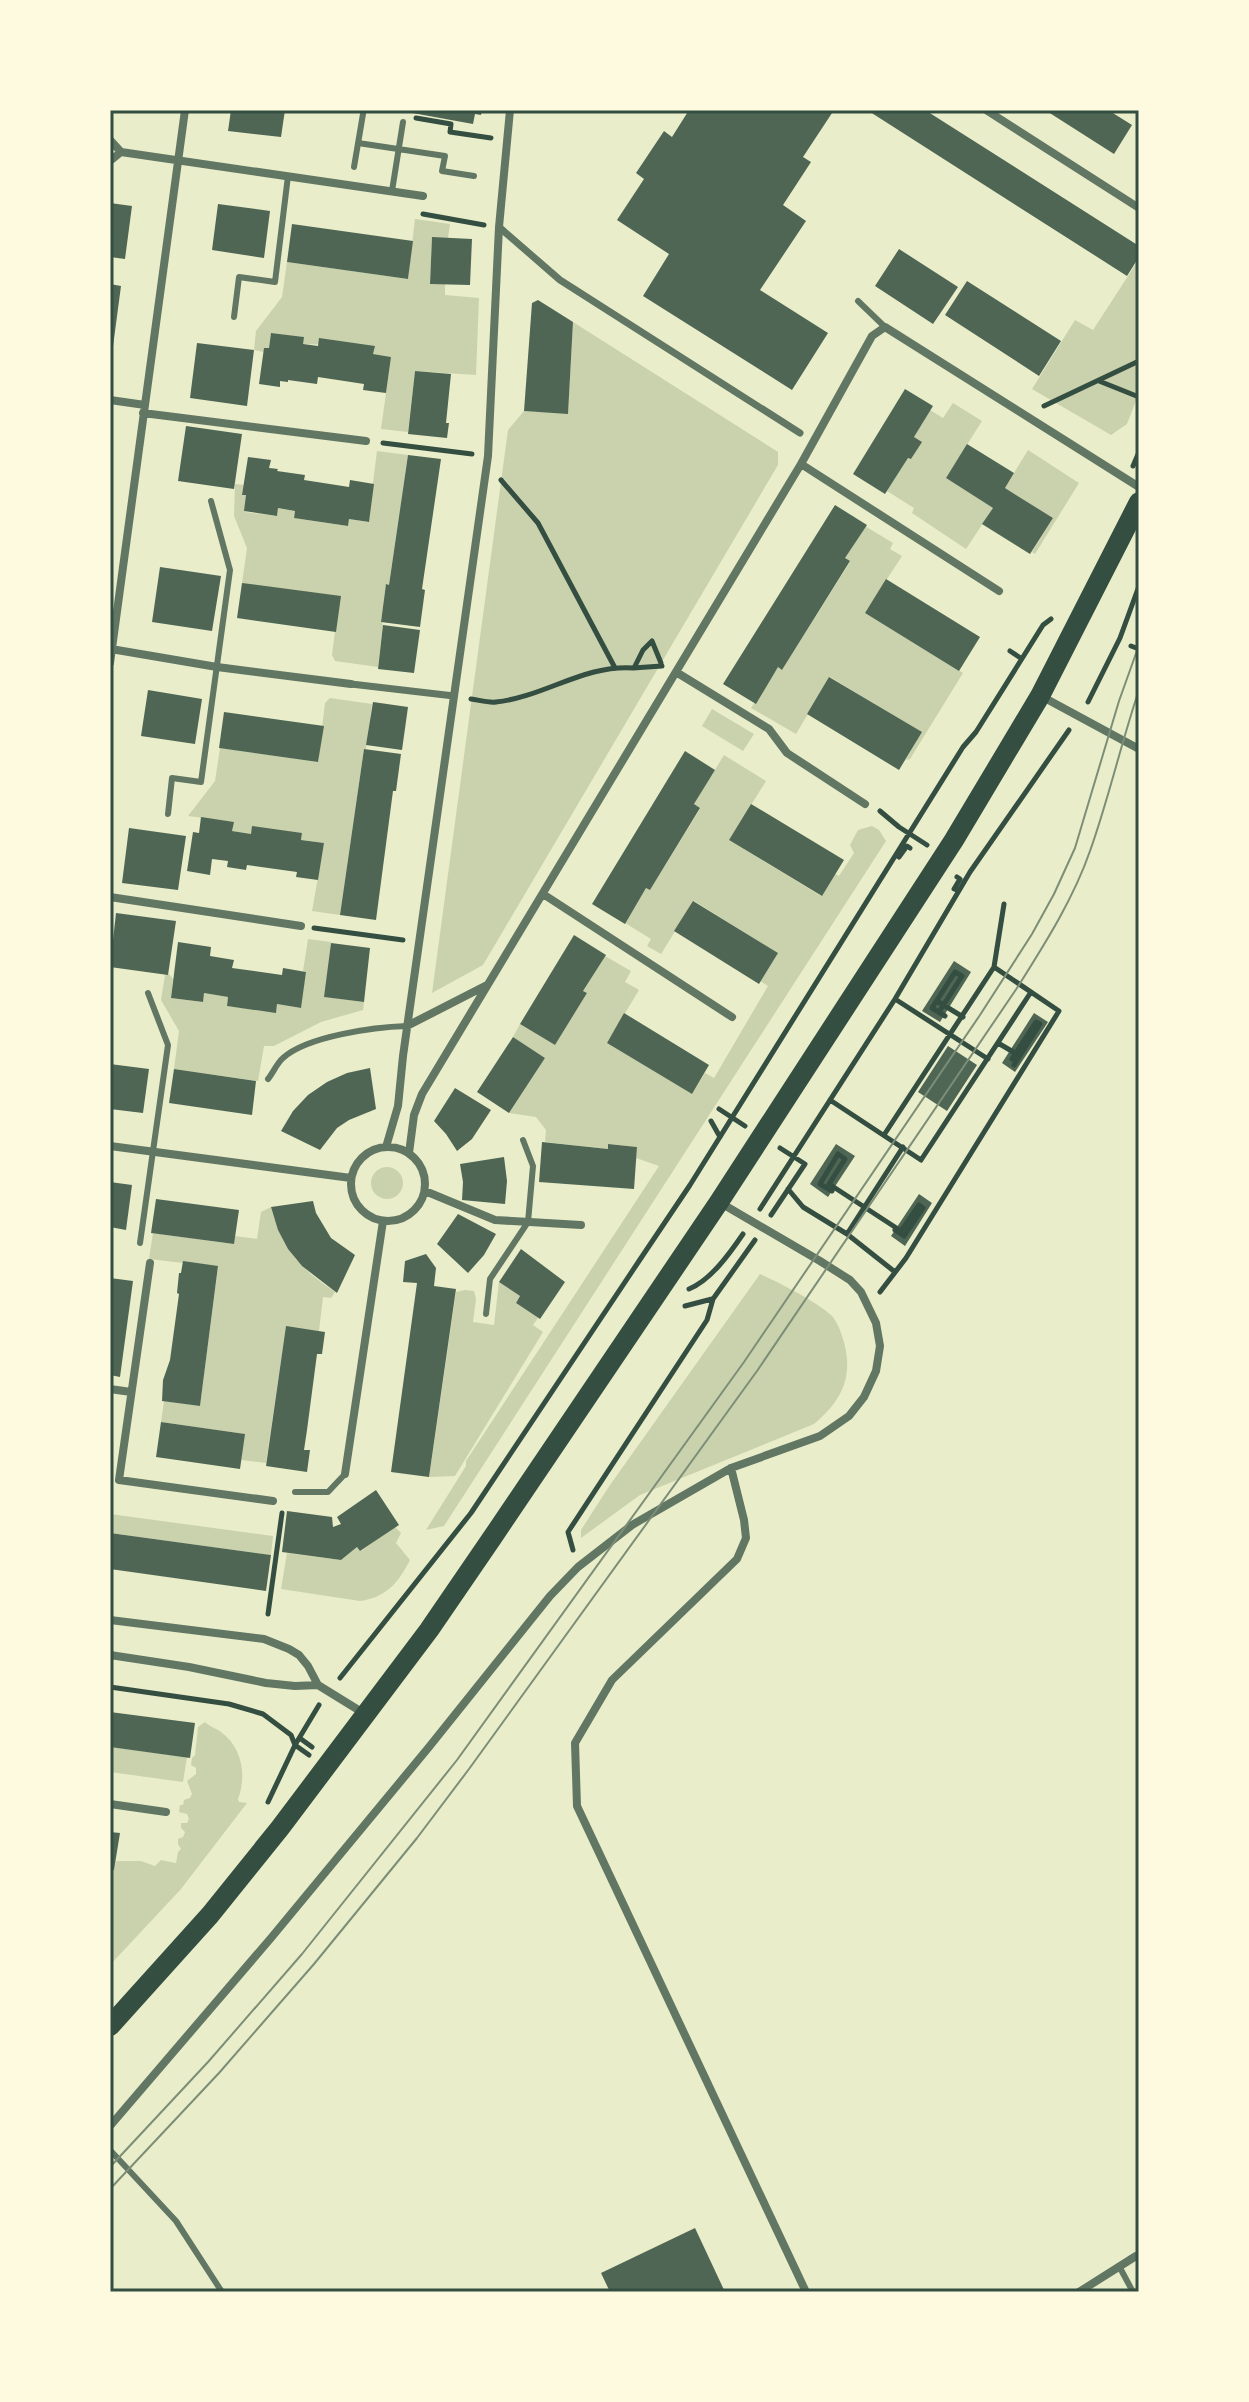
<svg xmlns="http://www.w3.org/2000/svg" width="1249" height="2402" font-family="Poppins,sans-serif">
<rect width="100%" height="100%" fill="#e9edc9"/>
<path fill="#cad2ad" d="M415 219 450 224 448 238H432L430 283 445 284V295L479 298 476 375 415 371 408 432 381 429 391 357 373 354 374 346 303 344V337L271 333 269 348 264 352 254 350 256 331 282 297 287 262 408 279Z
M1139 259V393L1127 424 1111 435 1032 389 1075 320 1093 330Z
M573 322 778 452V465L483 965 432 993 508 430 524 411 568 413Z
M953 403 982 421 946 478 993 508 966 549 912 513 914 508 887 491 908 458 911 459 921 442 914 437 930 410 943 418Z
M1028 450 1079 483 1035 554 1032 552 1053 518 1005 488Z
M377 451 408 455 389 585H386L381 621 383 625 378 667 335 661 332 655 335 631 242 583 247 548 234 516 235 484 244 485 242 494 246 495 245 512 277 516 278 508 295 511 294 518 348 526 349 519 368 522Z
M865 526 893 543 890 549 902 556 865 613 963 673 910 759 906 760 921 732 830 677 796 734 751 708 778 667 782 670 850 562 845 558Z
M330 698 372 704 366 749H364L340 915 312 911 324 843 301 840 302 833 251 834 232 831 233 822 188 816 215 781 220 748 318 762 325 703Z
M712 709 754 734 743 751 702 726Z
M724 755 766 781 729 840 821 896 835 874 839 876 854 853 850 845 858 830 872 826 879 830 886 841 444 1526 426 1530 466 1466V1461L659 1166 636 1158 637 1147 608 1144V1149L545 1142 546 1130 536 1117 509 1113 545 1058 513 1037 520 1024 555 1045 587 993 583 991 605 956 631 971 625 982 639 990 607 1043 692 1094 705 1073 714 1078 768 986 760 981 777 953 694 901 661 954 647 946 651 939 625 923 646 888 650 890 700 809 694 804Z
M308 939 331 942 325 997 364 1002 363 1010 321 1022 274 1046H264L258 1081 174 1069 179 1031 161 1000 165 975 169 974 173 979 171 998 202 1002 204 993 228 997 227 1006 276 1012 277 1004 300 1008 306 972 303 971Z
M371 1183a16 16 0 1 1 32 0a16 16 0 1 1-32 0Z
M271 1207C284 1250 298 1267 335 1292L331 1298 323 1297 319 1331 286 1327 266 1463 241 1460 244 1434 161 1422 164 1401 200 1406 218 1267 149 1259 153 1233 233 1244 235 1236 257 1239 261 1212Z
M760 1274C780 1283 814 1300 831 1315 836 1320 840 1329 842 1336 855 1374 843 1400 814 1424L640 1495 581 1538V1530L610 1485Z
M499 1282 520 1296 516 1303 538 1318 533 1325 543 1332 455 1476 429 1477 456 1292 465 1290 474 1291 476 1299 473 1322 494 1325Z
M110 1514 273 1536 271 1555 110 1533Z
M395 1527 401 1533 396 1543 410 1560C398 1583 387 1597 360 1601L281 1589 287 1553 341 1560 357 1547 361 1551Z
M205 1722C210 1727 216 1728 221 1732 242 1747 247 1776 238 1799L239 1802 247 1803 181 1889 110 1965V1870H114L116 1861H141L155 1866 161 1860 176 1863 178 1852 181 1849 178 1844V1839L183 1837 185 1832 181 1828V1823H187L189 1819 187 1814 179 1812 180 1805H183L184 1800 190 1798 192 1794 187 1781 196 1774V1768L191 1765 192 1758 195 1755 198 1727Z
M110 1747 187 1757 183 1782 110 1772Z"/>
<path fill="#4f6655" d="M231 110H285L281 137 228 131Z
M396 110H482L481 115 475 114 473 124Z
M689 110H834L803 157 811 162 783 205 806 221 760 290 828 333 792 390 643 296 669 254 617 220 644 179 636 173 664 131 672 137Z
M867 110H925L1139 246V257L1127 276Z
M1045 110H1108L1132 125 1114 154Z
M110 203 132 206 125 259 110 257Z
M218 204 270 211 264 258 212 250Z
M292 224 413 241 408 279 287 262Z
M432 237 472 239 470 285 430 284Z
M899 249 958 287 933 324 875 286Z
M967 281 1061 341 1039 376 945 315Z
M110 284 121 286 112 354H110Z
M538 300 573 322 568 414 524 411 532 303Z
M271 333 304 337 303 344 318 346 319 338 375 346 373 354 391 357 386 393 363 390 364 384 318 377 317 384 288 380V382L280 381V387L259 384 264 348H269Z
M197 343 254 350 247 406 190 398Z
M415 371 451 374 446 423H449L447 438 408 434Z
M905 389 933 406 914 437 922 442 911 459 908 458 885 494 853 474Z
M186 426 242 434 234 489 178 481Z
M967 444 1014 473 1005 488 1053 518 1030 554 982 524 993 508 946 478Z
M408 455 441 459 422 589 425 590 420 627 381 622 386 584 389 585Z
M248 457 271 460 269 468 278 469 277 471 305 475 304 480 349 487 350 480 374 484 369 522 349 519 348 526 294 518 295 511 278 508 277 516 244 511 246 495H242Z
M835 505 867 525 845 558 850 561 782 670 778 667 756 704 723 684Z
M160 567 221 576 212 631 152 622Z
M886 579 980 637 959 671 865 613Z
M242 583 341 596 336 632 237 618Z
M383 625 420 630 414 673 378 669Z
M829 677 922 732 899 770 807 714Z
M148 690 202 699 195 744 141 736Z
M373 702 408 707 402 750 366 745Z
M224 712 324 726 318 762 219 748Z
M364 749 401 754 396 791H393L376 920 340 915Z
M685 751 715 770 694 804 700 808 650 890 646 888 625 924 592 904Z
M751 804 844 860 822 896 729 840Z
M201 817 234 822 232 831 251 834 252 826 302 833 301 840 324 843 318 880 296 877 297 872 247 865 246 870 227 867 228 861 212 859 210 875 187 871 193 832 199 833Z
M129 828 186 836 178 890 122 883Z
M693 901 778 953 759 984 674 931Z
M116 913 176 921 168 975 110 967Z
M574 935 606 955 583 991 587 993 555 1045 520 1024Z
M178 942 211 947 210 956 234 960 232 968 282 975 283 968 306 972 301 1008 277 1004 276 1013 227 1006 228 997 204 993 203 1002 171 998Z
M331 943 370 948 364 1002 324 997Z
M954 961 971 972 940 1022 922 1011Z
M624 1013 709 1065 692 1094 607 1043Z
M1034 1013 1048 1022 1015 1072 1002 1063Z
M513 1037 545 1058 509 1113 477 1092Z
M948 1046 977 1065 947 1111 918 1092Z
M110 1064 149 1069 143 1113 110 1109Z
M370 1068 376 1109 349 1120 337 1128 320 1150 281 1131 293 1111 308 1095 327 1082 347 1073Z
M174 1069 256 1081 252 1115 169 1103Z
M455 1088 491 1110 472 1139 457 1151 446 1134 434 1121Z
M542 1142 608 1149V1144L637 1147 634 1189 539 1182Z
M836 1144 855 1156 828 1197 810 1184Z
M504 1157 507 1181 505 1204 462 1200 463 1182 460 1164Z
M110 1182 132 1185 126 1230 110 1227Z
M919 1194 932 1203 905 1246 891 1236Z
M156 1199 239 1210 234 1244 151 1233Z
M313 1201 316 1213 331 1238 355 1255 337 1293 302 1266 288 1249 278 1230 271 1207Z
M458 1214 496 1234 484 1255 468 1273 437 1244Z
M521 1249 565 1282 540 1319 516 1303 520 1296 499 1282Z
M426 1254 436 1268 434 1286 456 1289 429 1477 391 1472 417 1283 403 1282 405 1261Z
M183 1261 218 1266 200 1406 162 1401 163 1380 170 1360 179 1294 177 1293 179 1273H181Z
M110 1278 133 1281 120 1377 110 1375Z
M286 1326 325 1332 322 1354H317L307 1430 304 1450H310L307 1472 266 1466Z
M161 1422 245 1434 240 1469 156 1457Z
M376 1490 399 1525 360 1551 357 1547 341 1560 282 1552 287 1511 332 1517 333 1527 341 1524 337 1517Z
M110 1533 271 1555 266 1591 110 1569Z
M110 1712 195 1723 190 1758 110 1747Z
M110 1832 120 1833 114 1870 110 1869Z
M695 2228 725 2292H610L601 2273Z"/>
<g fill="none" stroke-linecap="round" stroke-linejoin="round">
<path stroke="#344e41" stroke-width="5" d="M416 118 451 124 450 132 491 138
M423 214 484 225
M1099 381 1139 397
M1044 406 1139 361
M383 443 472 454
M1133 466 1139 452
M501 480 538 523 614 666
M1131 646 1139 649
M1010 651 1019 657
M633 668 662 666
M471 699C479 700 488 703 496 702 544 697 585 664 634 668L643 650 652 641 661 663
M1088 702 1120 638 1139 586
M880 811 899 827 927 845
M897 855 899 857 907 846 910 848
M957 890 954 889 960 879 957 877
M314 928 403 940
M895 999 988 1059
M937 1001 963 1017
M939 1012 962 976 955 972 932 1008 945 1016
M998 1043 1015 1053
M1012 1059 1036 1022 1040 1024 1014 1065
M830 1100 921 1160 1031 992
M719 1109 745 1126
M711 1121 720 1137
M884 1135 994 967 1004 904
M788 1189 803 1207 847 1234 895 1272
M832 1191 820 1184 838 1154 845 1159 829 1184 901 1231 919 1205 923 1208 904 1236 895 1230
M760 1209 895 999 970 872 1069 730
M771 1215 805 1164 780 1148
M847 1234 903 1147
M689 1289C711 1280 730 1253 743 1234
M880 1292 906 1258 1059 1011 994 967
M685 1306 712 1299
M573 1550 568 1532 707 1320 713 1299 755 1240
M268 1614 282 1513
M340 1678 471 1513 639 1261 690 1185 963 747 976 732 1043 625 1051 619
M110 1687 229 1704 263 1714 291 1735 295 1745 309 1755
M301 1739 312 1747
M268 1802 295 1745 319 1705"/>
<path stroke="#617663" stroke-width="6" d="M358 143 445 156 442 171 474 176
M354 167 363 114
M392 191 403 122
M858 301 885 327
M234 317 239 277 275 282 288 176
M168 814 172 778 201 782 230 570 211 501
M268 1079C273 1073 277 1063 283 1058 307 1036 375 1027 407 1026
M140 1243 168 1045 148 993
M486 1314 490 1279 528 1222 533 1166 523 1140
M295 1492H328L345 1474
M110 2150 176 2221 222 2292
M1119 2266 1133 2292"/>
<path stroke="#617663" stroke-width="7" d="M499 227 560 280 800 433
M351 684 454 696"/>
<path stroke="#617663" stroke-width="8" d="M986 110 1139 208
M110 140 121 152 423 196
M110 161 121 152
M110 400 145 405
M143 413 366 441
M801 464 999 591
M111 649 217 667 351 684
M110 663 185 110
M676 672 769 729 787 753 865 804
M1041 696 1139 749
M543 894 732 1017
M110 897 301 926
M407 1026 487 985
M110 1146 351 1178
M386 1147 398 1106 403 1056 488 456 499 227 510 110
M351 1184a37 37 0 1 1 74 0a37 37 0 1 1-74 0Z
M409 1153 414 1115 422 1094 801 464 872 336 885 327 1139 487
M425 1191 495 1220 581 1225
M150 1263 119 1480 273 1501
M110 1389 131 1392
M731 1468 744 1520 746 1538 737 1559 612 1680 575 1743 577 1806 806 2292
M345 1474 383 1221
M110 1620 264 1639 289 1649 299 1655 308 1666 318 1685
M110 1655 189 1667 266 1683 295 1686 318 1685 365 1714
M110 1804 166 1812
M110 2126 271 1938 429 1747 550 1596 578 1567 632 1525 731 1468 820 1436 849 1416 864 1397 876 1371 880 1346 876 1323 861 1292 850 1280 820 1261 719 1202
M1079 2292 1136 2256"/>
<path stroke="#344e41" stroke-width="20" d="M110 2026 210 1915 280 1828 429 1630 492 1538 719 1202 954 840 1040 696 1139 502"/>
<path stroke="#7c8e77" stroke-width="2" d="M110 2167 208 2062 302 1954 457 1760 744 1362 980 1015 1032 934 1054 894 1075 848 1119 701 1139 645
M110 2189 219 2073 314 1964 417 1838 469 1769 757 1371 1017 988C1044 945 1073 900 1090 851 1109 798 1121 743 1139 690"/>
</g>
<rect width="1249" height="2402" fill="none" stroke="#fefae0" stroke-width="224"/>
<rect x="112" y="112" width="1025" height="2178" fill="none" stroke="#344e41" stroke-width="3"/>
</svg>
